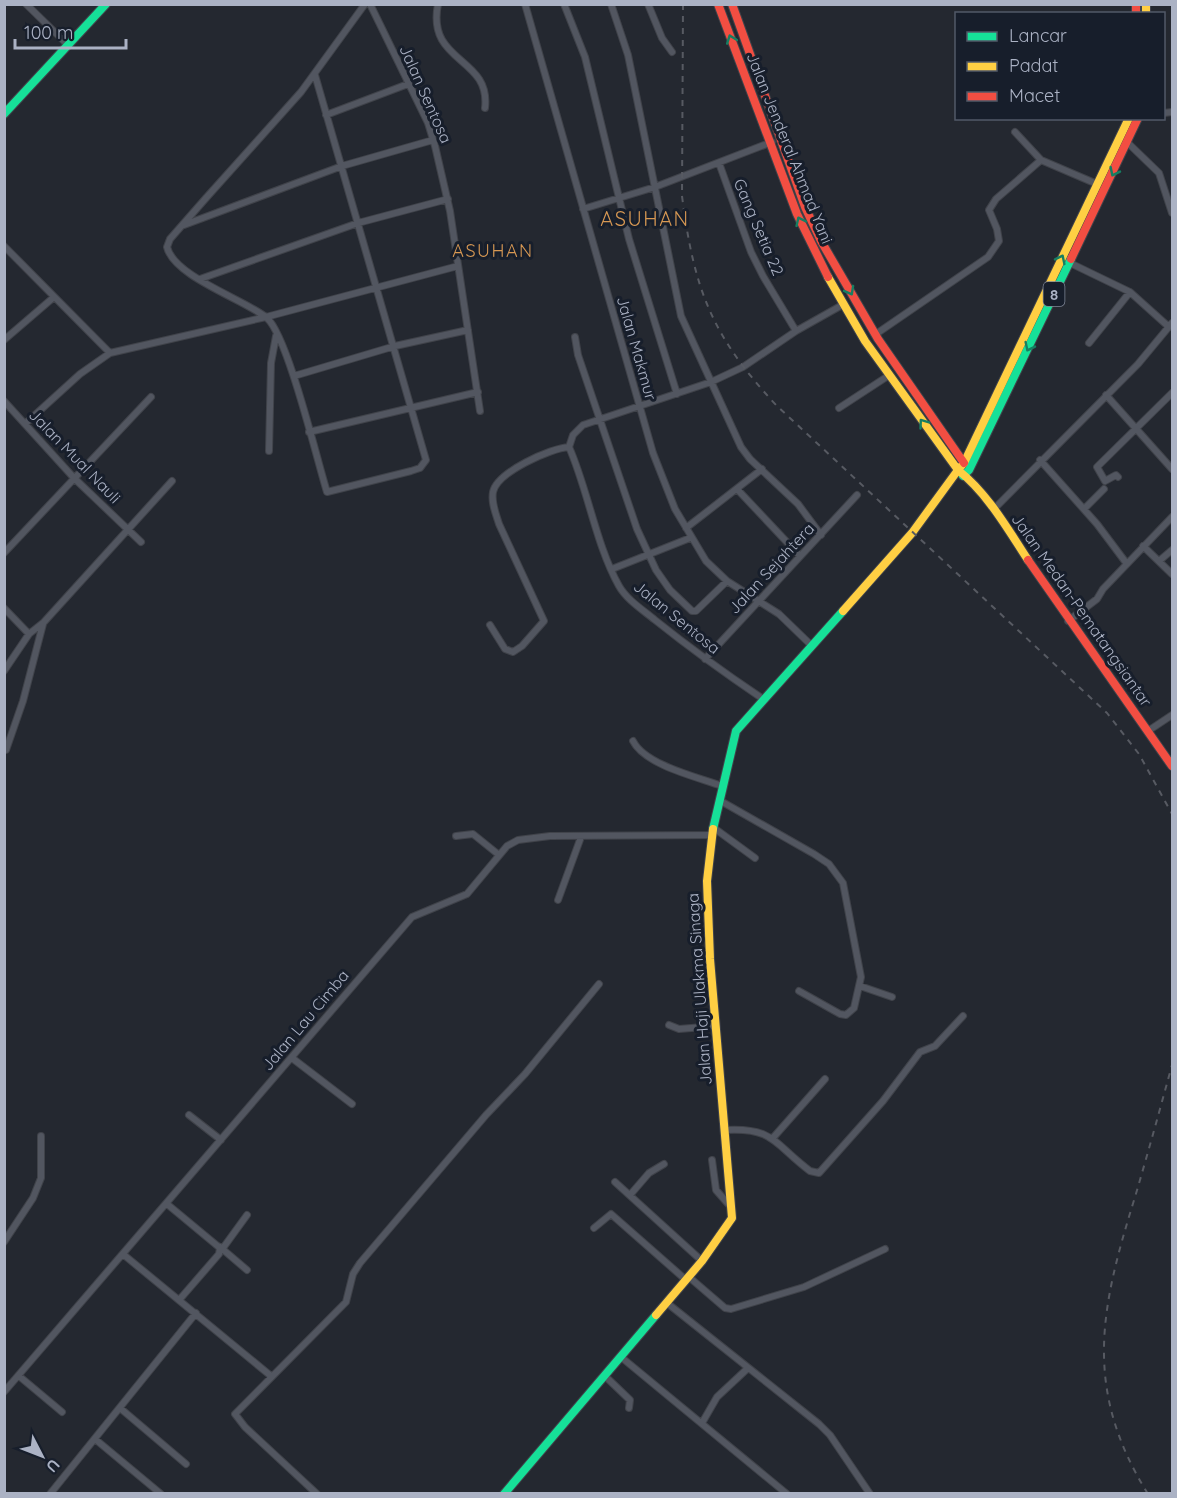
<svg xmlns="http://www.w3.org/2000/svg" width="1177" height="1498" font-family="Quicksand,sans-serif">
<rect width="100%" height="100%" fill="#242830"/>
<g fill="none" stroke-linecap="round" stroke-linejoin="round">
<g stroke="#40434a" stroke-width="8">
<path id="street" d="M26 4 69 46
M370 4 428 123 435 146 450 211 480 411
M438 4C426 64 491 56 485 108
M525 4 653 453 675 509 706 561 727 581 779 614 811 645
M564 4 585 57 629 239 677 394
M611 4 628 55 681 316 741 447 750 459 798 504 821 535
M648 4 662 38 672 52
M315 75 426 460 420 468 411 471 327 492C317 460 288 337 267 318 246 300 174 277 167 247L170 239 206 198 301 92 365 4
M1164 113 1172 112
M326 115 408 84
M1015 132 1041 160
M1128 143 1159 173 1172 213
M719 163 751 252 763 276 796 331
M583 209 655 187 772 142
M184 225 342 166 433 140
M4 246 110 353
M1070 263 1130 292 1169 327
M200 279 358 223 448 199
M876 334 988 257 999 241 997 229 989 210 996 199 1041 160 1097 184
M575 337 578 355 637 529 656 570 670 590 692 611H696L727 581
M4 340 54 297
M1089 343 1130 292
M294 376 395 346 468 330
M1106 395 1172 469
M4 401 74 478 141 542
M839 408 888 376
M25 424 80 374 110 353 266 317 458 266
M309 432 478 392
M269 451 271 363 276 336
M1040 460 1097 524 1127 564
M1118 477 1116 475 1105 481 1097 467 1172 393
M737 489 800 556
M994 509 1138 364 1172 323
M1084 509 1104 489
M686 528 762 469
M1143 546 1172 574
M4 553 151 397
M1159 561 1172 550
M612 569 690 538
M4 608 29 634
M1068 621 1097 599 1103 589 1172 517
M490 625 505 649 513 652 522 646 544 621 499 524C496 514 491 503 493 492 497 472 551 448 569 447
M705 659 857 495
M4 671 29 634 44 622 172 481
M763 699C726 674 690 648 655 620 643 610 627 600 619 586 596 545 588 490 569 447L573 435 583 425 711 382 743 367 796 331 844 304
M1148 731 1172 715
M633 741C645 765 697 777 722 786
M6 750 23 701 43 624
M719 800 814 854 829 864 843 883 861 977 854 1008 846 1015 840 1014 799 991
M714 828 755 858
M456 836 473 834 499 855
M558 900 581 837
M860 986 892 997
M669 1025 679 1029 716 1026
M292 1058 352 1104
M189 1115 221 1140
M725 1130C774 1127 774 1144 810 1171L819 1173 883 1101 920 1052 935 1046 963 1016
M772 1139 825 1079
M712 1160 716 1190 730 1206
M615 1182 702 1261
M630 1195 649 1173 664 1164
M167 1204 220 1248 219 1254 180 1299
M594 1228 611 1214 686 1280
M4 1242 33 1198 41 1178V1136
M220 1247 247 1270
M223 1248 247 1215
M124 1255 271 1376
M689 1277 725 1308 731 1309 804 1287 885 1249
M667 1303 819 1424 830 1435 870 1494
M621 1357 787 1494
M19 1376 62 1412
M605 1376 630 1400 629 1408
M4 1392 412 917 467 894 507 846 518 840 550 836 712 835
M120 1408 186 1464
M702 1423 717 1397 747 1369
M95 1439 161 1494
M50 1494 196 1313
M317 1494 245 1427 235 1414 346 1302 353 1274 360 1263 486 1115 525 1074 599 984"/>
</g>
<g stroke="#40434a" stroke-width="10">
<path id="fast" d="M4 114 106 4
M963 476 969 470 1071 259
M713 829 736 731 843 611
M504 1494 656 1315"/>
</g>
<g stroke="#40434a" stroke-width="10">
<path id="slow" d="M1146 4V14
M828 277 865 341 958 470 912 533 843 611
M1028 560C1007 528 988 494 958 470L964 463 1129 118
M656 1315 702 1261 732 1218 710 959 707 881 713 829"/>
</g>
<g stroke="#40434a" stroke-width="10">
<path id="jam" d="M718 4 797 214 828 277
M732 4 805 207 821 241 878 339 964 463
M1136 4V14
M1071 259 1138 118
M1028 560 1172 766"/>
</g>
<use href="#street" stroke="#525660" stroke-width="6"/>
<use href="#fast" stroke="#16e098" stroke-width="8"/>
<use href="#slow" stroke="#ffcf43" stroke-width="8"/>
<use href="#jam" stroke="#f24e42" stroke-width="8"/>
<path stroke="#575a62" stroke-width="2" stroke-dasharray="6 6" stroke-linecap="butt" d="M683 4 682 196C694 289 711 335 776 405L1107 713 1139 754 1172 814
M1148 1494C1082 1388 1101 1307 1135 1197 1148 1153 1160 1109 1172 1065"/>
</g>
<defs><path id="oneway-chevron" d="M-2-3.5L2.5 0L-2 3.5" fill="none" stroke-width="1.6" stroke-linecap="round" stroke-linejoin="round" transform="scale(1.5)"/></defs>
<g stroke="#167f62">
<use href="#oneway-chevron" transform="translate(731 39) rotate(-110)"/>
<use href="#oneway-chevron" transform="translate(1114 172) rotate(116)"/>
<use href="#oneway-chevron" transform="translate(800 221) rotate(-115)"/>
<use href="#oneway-chevron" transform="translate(1061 259) rotate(-64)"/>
<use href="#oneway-chevron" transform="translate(850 291) rotate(61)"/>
<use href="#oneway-chevron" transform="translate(1029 347) rotate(116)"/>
<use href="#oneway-chevron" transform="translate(923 423) rotate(-126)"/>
</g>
<g text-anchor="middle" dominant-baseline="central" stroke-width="6" stroke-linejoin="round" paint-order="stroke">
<rect fill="#171e2b" stroke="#7f8696" stroke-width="1.5" x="1043.5" y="282" width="21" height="24" rx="4.5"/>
<g font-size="15" font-weight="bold" fill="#abb2c4">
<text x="1054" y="294">8</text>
</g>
<g font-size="16" fill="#abb2c4" stroke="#171e2b">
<text transform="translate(426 94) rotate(66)">Jalan Sentosa</text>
<text transform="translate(790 148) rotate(68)">Jalan Jenderal Ahmad Yani</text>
<text transform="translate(759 227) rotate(67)">Gang Setia 22</text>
<text transform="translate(637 348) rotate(74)">Jalan Makmur</text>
<text transform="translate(75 456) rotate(46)">Jalan Mual Nauli</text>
<text transform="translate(771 568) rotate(-47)">Jalan Sejahtera</text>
<text transform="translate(1082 610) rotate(55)">Jalan Medan-Pematangsiantar</text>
<text transform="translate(677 617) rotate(39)">Jalan Sentosa</text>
<text transform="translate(699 989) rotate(-94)">Jalan Haji Ulakma Sinaga</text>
<text transform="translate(305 1020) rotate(-50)">Jalan Lau Cimba</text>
</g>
<g font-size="18" letter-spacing="1.5" fill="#d79853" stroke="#171e2b">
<text x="493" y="250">ASUHAN</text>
</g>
<g font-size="20" letter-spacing="1.5" fill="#d79853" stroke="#171e2b">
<text x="645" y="218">ASUHAN</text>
</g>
</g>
<rect width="1177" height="1498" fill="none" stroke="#abb2c4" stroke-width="12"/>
<rect x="955" y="12" width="210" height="108" fill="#171e2b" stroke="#525968" stroke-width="1.5"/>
<rect x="967" y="32" width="30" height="9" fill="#16e098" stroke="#525968" stroke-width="1.5"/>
<text x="1009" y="42" font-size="18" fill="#abb2c4">Lancar</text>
<rect x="967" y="62" width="30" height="9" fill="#ffcf43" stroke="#525968" stroke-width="1.5"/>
<text x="1009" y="72" font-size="18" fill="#abb2c4">Padat</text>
<rect x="967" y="92" width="30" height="9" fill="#f24e42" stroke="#525968" stroke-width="1.5"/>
<text x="1009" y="102" font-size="18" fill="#abb2c4">Macet</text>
<g transform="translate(42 1456) rotate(132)" stroke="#171e2b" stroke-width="4.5" paint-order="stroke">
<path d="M0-4.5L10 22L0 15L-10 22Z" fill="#abb2c4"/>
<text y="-9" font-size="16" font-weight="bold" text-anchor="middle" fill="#abb2c4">U</text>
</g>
<path d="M15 39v9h111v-9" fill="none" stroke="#abb2c4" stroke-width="3"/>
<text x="24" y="39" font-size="18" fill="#abb2c4" stroke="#171e2b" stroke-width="4.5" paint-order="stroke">100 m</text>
</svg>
